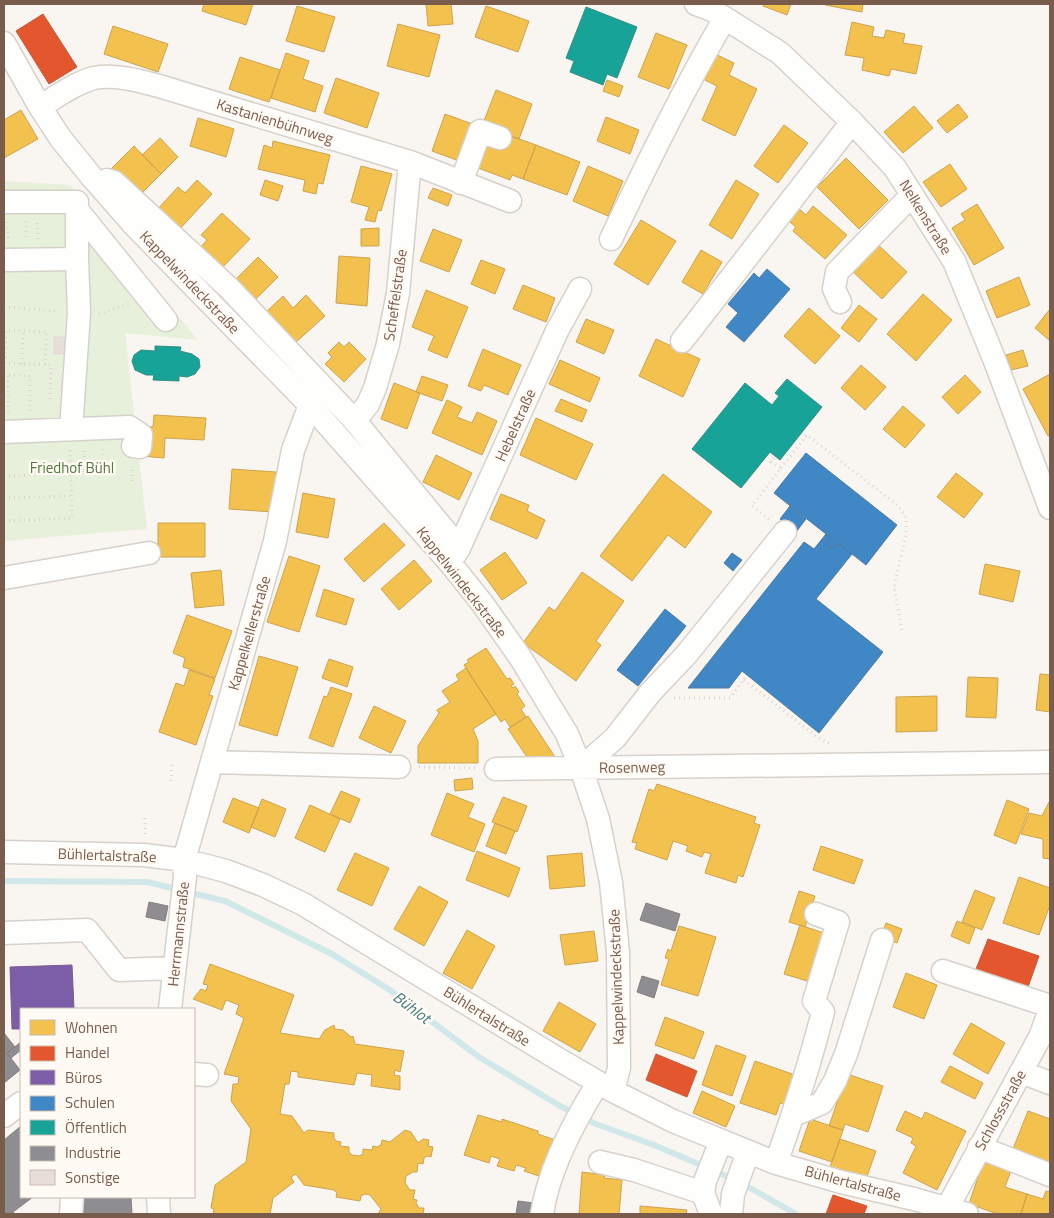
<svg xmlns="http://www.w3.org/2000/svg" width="1054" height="1218" font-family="'Titillium Web',sans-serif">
<rect width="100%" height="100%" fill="#f9f5f0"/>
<path fill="#e7f0db" d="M4 181 70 185 198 340 125 333 147 529 4 541Z"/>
<path fill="#f2c14e" stroke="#cea34e" d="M204 4H253L246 25 202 11Z
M426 4H451L453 24 428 26Z
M764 4H791L787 15 763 6Z
M825 4H863L862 12 825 5Z
M297 6 335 17 324 52 286 41Z
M486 6 529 21 518 52 475 37Z
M852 22 874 27 872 36 884 38 886 30 905 34 903 43 922 46 916 74 891 69 889 76 862 70 864 58 845 55Z
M398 24 440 35 429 77 387 66Z
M113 26 168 44 158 72 104 54Z
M656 33 687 45 669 89 638 77Z
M286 53 309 61 303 79 323 86 315 112 271 98Z
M713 53 734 63 729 75 757 89 735 136 702 120 717 86 701 78Z
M240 57 280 70 269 102 229 89Z
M336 78 379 93 367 128 324 113Z
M607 80 623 86 619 97 603 91Z
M496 90 532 104 519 139 482 126Z
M958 104 968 117 947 133 937 121Z
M914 106 933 128 903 153 884 132Z
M21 110 38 139 4 158V120Z
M445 114 475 125 462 162 432 151Z
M606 117 639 130 630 154 597 141Z
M198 118 234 129 226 157 190 146Z
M784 125 808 143 778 183 754 166Z
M505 134 536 145 523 179 512 175 510 180 473 166 484 137Z
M160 138 178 157 161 174 142 155Z
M273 141 330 155 323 184 318 183 316 194 303 191 305 180 258 169 264 145 272 148Z
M536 145 580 162 567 195 523 179Z
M134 146 161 174 138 197 111 169Z
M846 158 888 200 859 229 817 187Z
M950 164 967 189 941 207 923 182Z
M361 166 392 174 381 211 378 210 375 222 365 220 369 207 351 202Z
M588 166 623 181 608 216 573 201Z
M197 180 212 194 177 232 155 212 178 187 185 193Z
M265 180 283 186 278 201 260 195Z
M736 180 759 194 732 239 709 225Z
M433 188 452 195 448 206 428 198Z
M977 204 1004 248 974 265 952 228 965 220 961 214Z
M795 205 806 215 813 206 847 235 825 259 793 231 796 227 784 217Z
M222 213 250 239 219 271 197 251 207 240 201 235Z
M641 220 676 241 648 285 614 264Z
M379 228V246H361V229Z
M433 229 462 240 449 272 420 261Z
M874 241 907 272 882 299 849 268Z
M701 250 722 262 703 294 682 282Z
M339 256 370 258 367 306 336 303Z
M258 257 278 277 252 303 232 283Z
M481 260 505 269 495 294 471 284Z
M1019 277 1030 305 997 318 986 291Z
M523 285 555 298 546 322 513 309Z
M426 290 468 307 447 358 428 350 434 336 412 327Z
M923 294 952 320 916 361 887 334Z
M306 295 325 316 294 344 265 313 283 296 293 308Z
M859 305 877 319 859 342 841 328Z
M809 308 840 336 815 364 784 336Z
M1050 309V341L1035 328Z
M586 319 614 330 604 354 576 342Z
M656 339 700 359 683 397 639 376Z
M339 342 344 347 349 342 366 359 344 382 325 364 332 357 328 353Z
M483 349 521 365 508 395 484 385 481 391 468 386Z
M1023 350 1028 366 1011 370 1006 355Z
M560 360 600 378 590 402 549 384Z
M861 365 886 387 865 410 841 388Z
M1050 374V435L1048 436 1023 389Z
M965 375 981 392 958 414 942 397Z
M422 376 448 385 442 401 416 392Z
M394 383 420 393 407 429 381 419Z
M561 399 587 410 582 422 555 411Z
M447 400 462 407 457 417 472 423 477 412 497 421 482 455 432 433Z
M903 406 925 425 905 448 883 429Z
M154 415 206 418 204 440 165 438 164 458 141 456 143 426 153 427Z
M536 418 593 444 576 480 520 455Z
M436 455 472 473 459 500 423 482Z
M232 469 276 472 273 512 229 509Z
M956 473 983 494 964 518 937 497Z
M663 474 712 512 685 548 668 535 632 581 600 556Z
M303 493 335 499 328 538 296 532Z
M501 494 529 505 527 511 545 520 537 539 490 519Z
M158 523H205V557H158Z
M384 523 405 545 364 582 344 559Z
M505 552 527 583 502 600 480 570Z
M289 556 320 566 299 632 267 622Z
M414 560 432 581 399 610 381 589Z
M985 564 1020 571 1013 602 979 594Z
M221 570 224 605 195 608 191 573Z
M582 572 624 601 596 641 601 645 576 681 523 643 549 607 555 611Z
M324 589 354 599 346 625 316 616Z
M187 615 232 631 215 678 183 667 185 658 173 653Z
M486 648 507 679 510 678 514 684 511 686 513 688 515 686 519 692 517 694 525 706 521 709 526 717 510 727 505 719 501 722 464 665 469 662 467 660Z
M259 656 298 667 277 736 239 725Z
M329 659 353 667 347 687 322 678Z
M466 668 496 714 473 729 478 741V763H418V746L439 713 437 710 450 702 442 691 459 680 456 675Z
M189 670 215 679 209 695 213 696 196 745 159 732 176 683 184 686Z
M1040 674 1050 675V712L1036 710Z
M968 677 998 678 996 718 966 717Z
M331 687 352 694 333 747 309 738 324 696 327 697Z
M937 696V731L896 732V697Z
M374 706 406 721 391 753 359 738Z
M528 716 559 763H531L508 729Z
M472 778 473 789 455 791 454 780Z
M657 784 756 817 754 823 760 825 743 877 738 875 736 883 705 873 711 854 704 852 702 857 686 851 688 846 673 841 667 860 635 849 637 843 632 842 649 789 654 791Z
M341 791 360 799 350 823 330 814Z
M447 793 474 804 468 817 485 824 474 852 431 835Z
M503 797 527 806 517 832 492 822Z
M233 798 259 808 249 833 223 822Z
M262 799 286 809 275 837 251 827Z
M1007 800 1029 809 1016 844 994 835Z
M1049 802H1050V859L1043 858V839L1021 834 1029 813 1042 816Z
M310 805 340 819 325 852 295 838Z
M495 823 515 831 506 854 486 846Z
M821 846 863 860 854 884 813 870Z
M477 851 520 868 509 897 466 880Z
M355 853 389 868 372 906 337 890Z
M582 853 585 886 550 889 547 856Z
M1019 877 1050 888V905L1039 935 1003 923Z
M419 886 448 902 424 946 394 929Z
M975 890 995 898 982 930 962 922Z
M799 891 815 896 805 927 789 922Z
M957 921 975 928 969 944 951 936Z
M886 923 902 929 897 943 881 937Z
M800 925 830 935 814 983 784 974Z
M679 926 716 937 698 996 661 985 669 959 665 958 668 949 671 951Z
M467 930 495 946 472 989 443 973Z
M594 931 598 961 565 965 560 935Z
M210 964 294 995 280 1033 319 1039 325 1030 334 1025 335 1029 343 1030 351 1037 353 1036 355 1044 404 1051 400 1072 395 1070 394 1075 400 1076V1090L371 1086 372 1075 357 1073 354 1085 298 1077V1072L291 1071 289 1084H285L280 1114 292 1116 304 1133 308 1130 334 1133V1138L336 1141 341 1142 340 1146 349 1147V1152L352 1155 359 1156 363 1154V1149L372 1150 373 1146 377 1147 381 1145 382 1140 390 1142 405 1130 411 1132 418 1143 423 1139 429 1140 428 1146 433 1147 431 1157 427 1156 424 1158 423 1164 418 1163 417 1172H413L406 1176 405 1183 410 1190H415L413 1199 417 1200 416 1203 419 1208H424L423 1214H378L381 1209 370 1195 365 1194 361 1196 360 1201 336 1197 337 1193 334 1190 304 1185 296 1174 291 1177 294 1182 273 1198 270 1214H213L214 1209 211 1208 215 1185 246 1162 251 1129 231 1101 233 1084H238L239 1077 224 1074 244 1018 236 1014 239 1005 226 1000 222 1010 193 999 201 989 206 991 208 985 203 984Z
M906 973 937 985 924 1019 893 1007Z
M559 1002 596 1024 580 1052 543 1031Z
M665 1017 704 1032 694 1059 655 1045Z
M971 1023 1005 1043 988 1074 953 1054Z
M716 1045 746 1056 732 1096 702 1085Z
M755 1061 798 1076 788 1105 780 1103 776 1115 740 1103Z
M950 1066 983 1083 975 1099 941 1082Z
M847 1074 883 1086 868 1132 845 1124 843 1130 829 1126Z
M702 1091 735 1106 726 1127 693 1113Z
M905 1111 922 1119 925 1112 966 1131 937 1190 903 1173 916 1146 911 1143 913 1138 896 1130Z
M1028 1111 1050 1119V1169L1011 1154Z
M478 1115 502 1122V1119L538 1131V1134L558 1141 545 1178 524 1171 526 1168 516 1165 514 1171 497 1166 500 1159 491 1156 489 1163 464 1155Z
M810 1119 843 1130 832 1162 799 1151Z
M840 1139 876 1151 866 1179 830 1167Z
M985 1156 1013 1165 1005 1187 1027 1194 1021 1214H998L969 1204Z
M582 1172 605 1175 604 1178 622 1180 619 1214H579Z
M1046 1191 1050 1192V1214H1021L1027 1194 1043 1199Z
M640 1206 687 1210 686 1214H640Z"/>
<path fill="#e4572e" stroke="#c45837" d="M43 14 77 67 49 84 16 31Z
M988 939 1039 956 1028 987 976 969Z
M656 1054 697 1071 687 1097 646 1080Z
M833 1195 867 1206 864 1214H826Z"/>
<path fill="#7b5ea7" stroke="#7b5d8c" d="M72 965 74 1009H21V1029H12L10 967Z"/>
<path fill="#3f88c5" stroke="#517ba1" d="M767 269 790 289 744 342 726 327 738 313 728 304 754 273 759 278Z
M806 453 897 525 866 565 838 543 833 549 826 544 831 538 774 493Z
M790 506 806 519 796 532 780 519Z
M826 534 831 538 826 544 833 549 838 543 852 554 816 599 883 652 819 733 742 671 729 688H688L804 542 814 549Z
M732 553 742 560 733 571 724 563Z
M665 609 686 626 638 686 617 670Z"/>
<path fill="#17a398" stroke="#358e82" d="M586 7 637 27 617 78 607 74 603 85 570 72 574 61 566 58Z
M155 346 181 347 180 351 192 354 199 359 200 367 195 374 187 377 179 376V381L153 380 154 375H146L135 370 132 361 134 355 141 350 155 351Z
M787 379 822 407 780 460 770 452 741 488 692 449 745 383 772 405 779 396 775 393Z"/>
<path fill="#8d8d92" stroke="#877e7d" d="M149 902 168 906 165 921 146 917Z
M646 903 680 914 675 931 640 920Z
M642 976 659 981 654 998 637 992Z
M4 1033 15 1047 7 1053 20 1070 4 1083Z
M21 1042V1050L11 1058 7 1053Z
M21 1126V1197H33L13 1212 15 1214H4V1140Z
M82 1197H131L132 1214H83Z
M518 1201 534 1203 532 1214H516Z"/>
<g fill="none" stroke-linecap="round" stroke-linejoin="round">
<path stroke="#d0e8ea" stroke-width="6" d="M4 881 147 882 225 901 332 954 390 990 479 1057 560 1106 596 1124 654 1145 736 1180 796 1214"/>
</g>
<path fill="#e6ded7" stroke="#e2d8d2" d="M54 337H68L67 354H54Z"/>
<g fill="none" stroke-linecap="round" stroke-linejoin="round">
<g stroke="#d7d1cb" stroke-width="25">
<path id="minor" d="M696 4 712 10 780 53 852 122 895 168 954 261 995 361 1050 508
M4 43 40 107 61 139 91 176 134 225 310 405 450 563 482 603 520 657 567 734 581 768 598 819 611 882 618 952 619 1068 613 1091
M40 107C56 97 75 83 94 78 115 74 140 81 159 86L410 162 510 201
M107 180 114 182 229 288 355 421 459 548
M461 183 480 131 500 138
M4 202H77V259
M78 211 166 320
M611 239C647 164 683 90 725 18
M4 260 77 259 79 313 71 429
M840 302 834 289 837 272 912 195
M682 341 852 122
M355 421 368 404 375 388 388 344 398 293 410 162
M4 432 129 427 141 435 140 447 133 446
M452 559 459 548 557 331 580 289
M4 578 149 553
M213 762 399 767
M581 768 615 738 650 693 686 655 785 532
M496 769 1050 762
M4 852 144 855 184 860 226 871 263 885 303 904 558 1059 613 1091 673 1121 776 1163 841 1182 914 1199 967 1214
M4 933 87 930 119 970 174 968
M943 971 1050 1006
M170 1009 185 877 184 860 275 541 293 450 310 405
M1021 1072 1050 1083
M194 1074 207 1075
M794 1115 822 1103 835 1081 846 1054 882 940
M4 1116 21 1103
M979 1147 1050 1175
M600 1162 634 1170 703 1193
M776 1163C794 1113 810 1063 823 1012L814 1001 838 922 816 914
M158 1197 159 1214
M71 1214 72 1197
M542 1214C548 1171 575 1120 598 1083
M711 1214 703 1193 705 1181 721 1141
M731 1214 733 1194 748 1152
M944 1214 1040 1037 1050 1010"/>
</g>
<path stroke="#dcd5d0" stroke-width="3" stroke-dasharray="1 4" stroke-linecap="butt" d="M26 221V240
M7 222 8 241
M37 223 38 240
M4 307 58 311
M99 314 129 304
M4 330 47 332 45 365
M4 363 51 365 50 403
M5 363 6 330
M22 364 23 331
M4 375 30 376V411
M8 412V375
M781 468 807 435 897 505 906 517V535L894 587 902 630
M84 472V450
M103 475V448
M4 476 71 474
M132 481V466
M4 498 71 496
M769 519 752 506 781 468 771 462 775 456
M4 521 72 518 70 449
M744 680 817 737 829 743
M674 698H730L747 675
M419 767 475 768
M171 781 172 763
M145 834V815"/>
<use href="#minor" stroke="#fefefd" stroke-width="22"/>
</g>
<g text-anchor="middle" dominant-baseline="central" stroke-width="5" stroke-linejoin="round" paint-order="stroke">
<g font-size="15" fill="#7a5c4d" stroke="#fffaf3">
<text transform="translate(275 121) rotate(17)">Kastanienbühnweg</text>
<text transform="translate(926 217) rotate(58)">Nelkenstraße</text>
<text transform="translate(190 282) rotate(46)">Kappelwindeckstraße</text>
<text transform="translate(395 295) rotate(-82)">Scheffelstraße</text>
<text transform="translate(515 425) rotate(-66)">Hebelstraße</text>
<text transform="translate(462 582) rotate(52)">Kappelwindeckstraße</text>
<text transform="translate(249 633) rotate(-74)">Kappelkellerstraße</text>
<text transform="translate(632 767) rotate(-1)">Rosenweg</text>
<text transform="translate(107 855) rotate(2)">Bühlertalstraße</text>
<text transform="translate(178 934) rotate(-84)">Herrmannstraße</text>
<text transform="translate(616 977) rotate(-92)">Kappelwindeckstraße</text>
<text transform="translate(487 1016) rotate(32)">Bühlertalstraße</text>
<text transform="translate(1000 1110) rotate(-61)">Schlossstraße</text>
<text transform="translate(853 1183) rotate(15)">Bühlertalstraße</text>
</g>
<g font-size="15" fill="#537a41" stroke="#fffaf3">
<text x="72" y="467">Friedhof Bühl</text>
</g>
<g font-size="16" font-style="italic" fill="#437c86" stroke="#fffaf3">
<text transform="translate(412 1007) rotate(37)">Bühlot</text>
</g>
</g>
<rect width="1054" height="1218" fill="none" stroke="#7a5c4d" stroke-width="10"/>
<rect x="20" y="1008" width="175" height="190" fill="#fffaf3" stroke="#cabbb1"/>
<rect x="30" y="1020" width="25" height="15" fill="#f2c14e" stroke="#cabbb1"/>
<text x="65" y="1033" font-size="15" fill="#7a5c4d">Wohnen</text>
<rect x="30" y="1046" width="25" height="15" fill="#e4572e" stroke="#cabbb1"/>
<text x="65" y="1058" font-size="15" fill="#7a5c4d">Handel</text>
<rect x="30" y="1070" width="25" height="15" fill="#7b5ea7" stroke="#cabbb1"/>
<text x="65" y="1083" font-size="15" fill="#7a5c4d">Büros</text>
<rect x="30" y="1096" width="25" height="15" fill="#3f88c5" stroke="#cabbb1"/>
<text x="65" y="1108" font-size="15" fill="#7a5c4d">Schulen</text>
<rect x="30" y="1120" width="25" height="15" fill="#17a398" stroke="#cabbb1"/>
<text x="65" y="1133" font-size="15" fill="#7a5c4d">Öffentlich</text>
<rect x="30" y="1146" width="25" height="15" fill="#8d8d92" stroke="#cabbb1"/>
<text x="65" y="1158" font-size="15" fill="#7a5c4d">Industrie</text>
<rect x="30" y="1170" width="25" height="15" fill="#e6ded7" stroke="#cabbb1"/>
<text x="65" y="1183" font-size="15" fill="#7a5c4d">Sonstige</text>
</svg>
